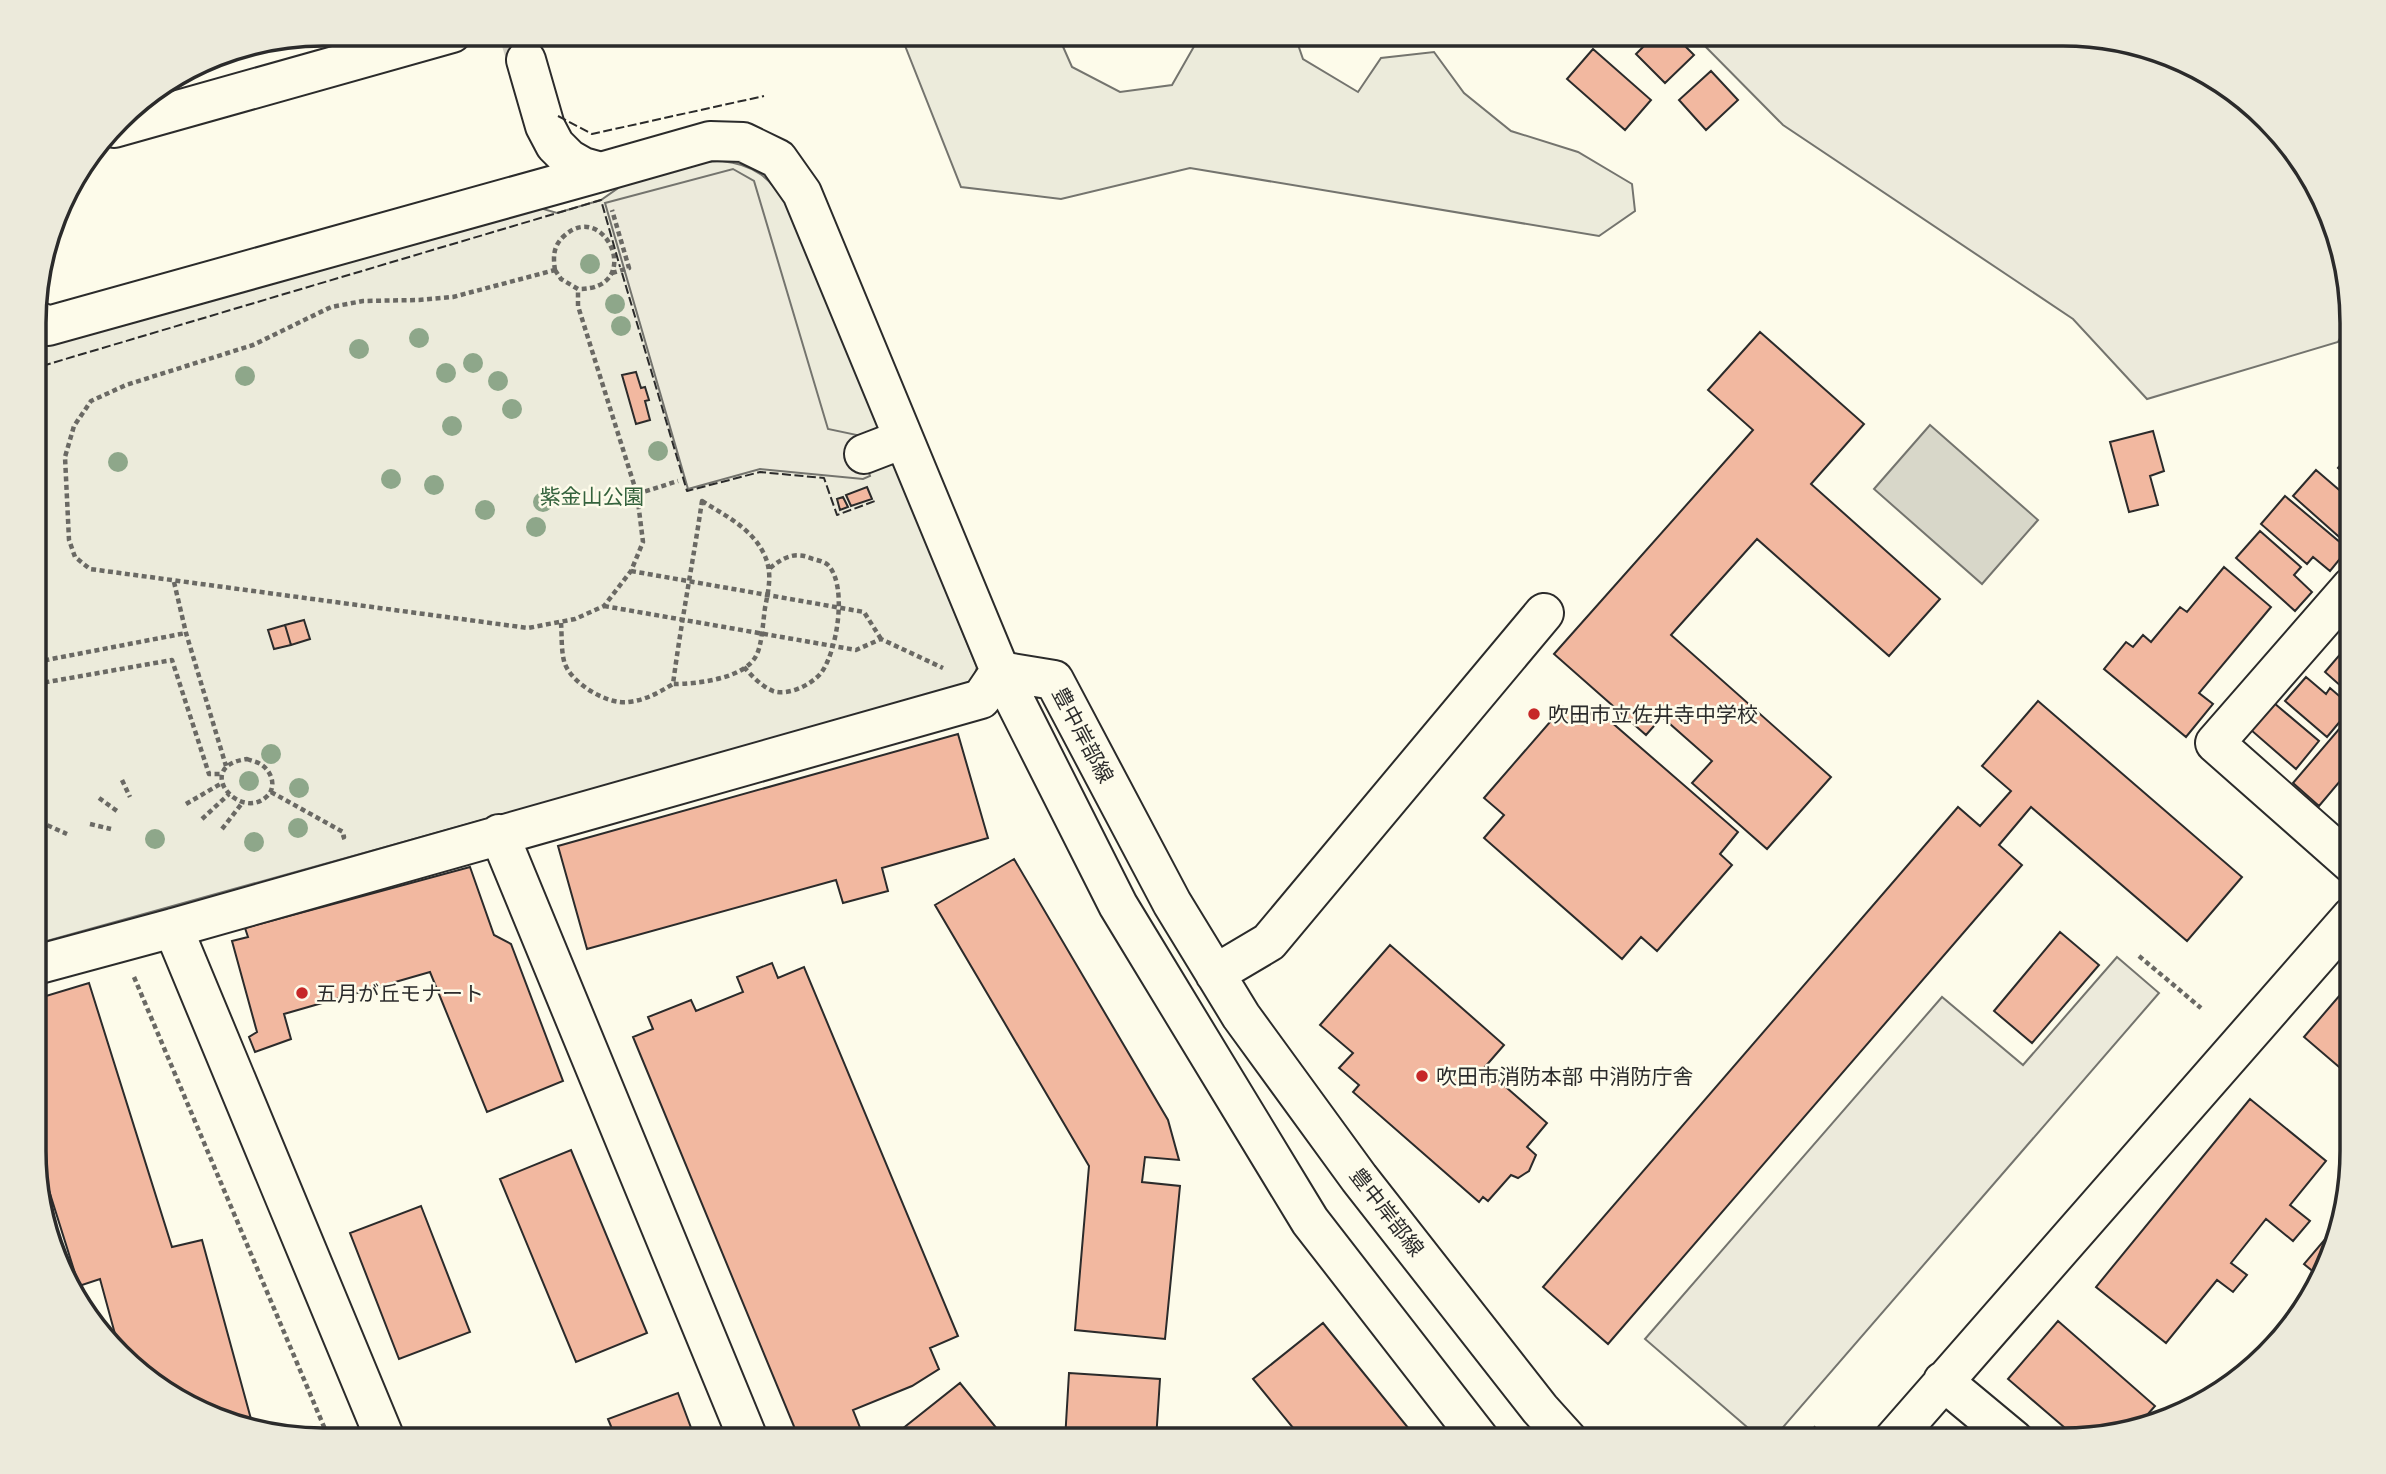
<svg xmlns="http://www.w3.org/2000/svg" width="2386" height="1474" font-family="'Space Grotesk','Noto Sans JP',sans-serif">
<rect width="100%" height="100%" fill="#fdfbea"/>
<path fill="#ecebdb" stroke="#74746e" stroke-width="2" d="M900 33H1057L1072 67 1120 92 1172 85 1196 43 1198 33H1294L1303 59 1358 92 1381 58 1434 52 1464 93 1511 131 1578 152 1632 184 1635 211 1599 236 1190 168 1061 199 961 187Z
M721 161C755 164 772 179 789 208L977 667 973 680 965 686 36 944V349L540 208 557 213 601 200 624 184 703 162Z"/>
<path fill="#eceadb" stroke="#74746e" stroke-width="2" d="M1692 33H2064L2139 43 2224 82 2314 178 2352 304V316L2338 342 2147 399 2073 319 1783 125Z
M733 169 754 181 828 429 857 435 870 476 863 479 760 469 688 489 605 203Z
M2117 957 2159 993 1772 1440H1762L1645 1339 1942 997 2023 1065Z"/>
<path fill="#d8d7c9" stroke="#74746e" stroke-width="2" d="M1930 425 2038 520 1982 584 1874 489Z"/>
<path fill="#f2b8a0" stroke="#2b2b2b" stroke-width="2" d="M1657 33H1672L1694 55 1665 83 1636 54Z
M1593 49 1651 100 1625 130 1567 79Z
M1711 71 1738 100 1706 130 1679 100Z
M1760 332 1864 424 1811 484 1940 599 1889 656 1757 539 1671 635 1831 777 1767 849 1692 783 1712 761 1662 717 1646 735 1554 654 1753 430 1708 390Z
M636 372 641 388 645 387 649 400 645 401 650 420 636 424 622 375Z
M2153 431 2164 471 2150 476 2158 505 2129 512 2110 442Z
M2352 451V480L2338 468Z
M2316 470 2352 501V536L2346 543 2293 496Z
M867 487 872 499 851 506 846 495Z
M2285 496 2348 549 2330 571 2313 557 2307 564 2261 524Z
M843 497 848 507 840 510 837 499Z
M2260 531 2301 567 2294 575 2312 592 2295 611 2236 558Z
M2224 567 2271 607 2199 693 2213 704 2186 737 2104 669 2126 642 2133 647 2143 635 2151 642 2180 607 2187 612Z
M304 620 310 639 291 645 285 625Z
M285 625 291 645 274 649 268 630Z
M2348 645 2352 648V696L2325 672Z
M2306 677 2326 694 2330 688 2352 707 2327 737 2285 701Z
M2038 701 2242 877 2187 941 2031 807 1999 845 2022 865 1608 1344 1543 1287 1958 807 1980 826 2011 791 1982 766Z
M2274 703 2319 741 2296 769 2251 730Z
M1563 707 1582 724 1595 708 1738 832 1720 854 1732 865 1657 951 1641 937 1622 959 1484 838 1504 815 1484 798Z
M2352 714V767L2319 806 2293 783Z
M958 734 988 838 882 868 888 891 843 903 836 880 587 949 558 846Z
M1014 859 1168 1120 1179 1160 1145 1157 1142 1182 1180 1186 1165 1339 1075 1330 1089 1166 935 905Z
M470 867 494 935 511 944 563 1081 487 1112 430 972 284 1014 291 1039 255 1052 249 1037 257 1032 232 941 248 937 245 928Z
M2060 932 2099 965 2032 1043 1994 1011Z
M1390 945 1504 1045 1484 1068 1547 1123 1527 1147 1536 1155 1529 1171 1518 1178 1511 1175 1488 1201 1483 1197 1479 1202 1353 1092 1359 1085 1339 1068 1353 1053 1320 1025Z
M772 963 778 978 804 967 958 1336 930 1348 939 1369 912 1386 853 1410 863 1435 850 1441H800L633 1037 653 1029 648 1017 691 1000 696 1011 743 992 737 977Z
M2352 981V1078L2304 1037Z
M89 983 172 1247 202 1240 254 1430 230 1426 162 1392 118 1345 100 1279 79 1286 36 1149V999Z
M2250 1099 2326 1161 2290 1205 2310 1221 2293 1241 2266 1219 2231 1263 2247 1275 2233 1292 2217 1280 2166 1343 2096 1287Z
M571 1150 647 1333 576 1362 500 1179Z
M421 1206 470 1332 399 1359 350 1233Z
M2332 1231 2339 1238 2338 1244 2321 1278 2304 1264Z
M2058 1321 2155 1406 2140 1423 2079 1440 2008 1379Z
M1323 1323 1418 1440H1303L1253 1379Z
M1069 1373 1160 1379 1156 1440H1065Z
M960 1383 1002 1435 1001 1441H887Z
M678 1393 696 1441H617L608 1419Z"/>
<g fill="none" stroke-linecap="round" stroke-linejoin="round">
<path stroke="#d3d1c4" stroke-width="38" stroke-dasharray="38 19" stroke-linecap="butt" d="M518 33 526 60"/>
<g stroke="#2b2b2b" stroke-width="42">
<path id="minor" d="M526 60 545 126 555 145 569 159 583 167 601 172 710 141 743 142 778 159 802 193 1000 671 1118 905 1310 1221 1480 1440
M36 320 48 326 601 172
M864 454 903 439
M2352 586 2215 743 2352 864
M1000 671 1054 680 1172 903 1241 1016 1359 1178 1540 1409 1568 1440
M499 834 749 1441
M173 928 386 1441
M36 965 173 928 981 699 1000 671
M1215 974 1269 942 1544 613
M1943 1381 2014 1440
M1893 1440 2352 916"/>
</g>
<g stroke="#2b2b2b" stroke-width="42">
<path id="highway" d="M114 128 452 33"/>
</g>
<path stroke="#6a6964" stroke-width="4.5" stroke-dasharray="5 3.5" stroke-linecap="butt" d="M555 270 561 279 578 289V306L637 494 643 542 631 571 604 606 575 619 528 628 90 569 75 557 69 540 65 457 74 426 91 401 126 385 253 345 331 307 363 301 419 300 453 297Z
M555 270C553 257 553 246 564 236 605 198 646 290 578 289
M612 273 629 268 612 210
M637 494 678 481
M702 501C724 515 750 527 763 552 773 571 769 587 765 608 763 621 762 646 756 656 744 679 696 684 673 684 681 623 693 562 702 501Z
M631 571 864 612 881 639
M174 582 186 633 226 766
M604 606 856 650 881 639 943 668
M561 623C562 635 561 649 564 661 569 682 607 705 628 702 646 700 658 693 673 684
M36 662 186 633
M744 667C752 676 761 686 773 691 788 696 811 685 821 673 837 652 848 586 828 565 825 562 817 560 813 559 795 551 784 557 770 568
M36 684 172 660 209 774H222
M247 759C252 761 258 762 262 765 273 773 277 789 265 798 238 820 193 766 247 759Z
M122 780 130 797
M271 792 343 832 344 837 341 838
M99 798 117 811
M186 804 222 783
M36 805 40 822 67 834
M202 819 229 794
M90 824 111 829
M222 829 243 802
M2139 956 2201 1008
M134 977 330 1441
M1813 1427 1824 1439 1823 1440"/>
<use href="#minor" stroke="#fdfbea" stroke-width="38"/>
<use href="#highway" stroke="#fdfbea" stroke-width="38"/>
<path stroke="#2b2b2b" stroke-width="2" stroke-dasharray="9 3.5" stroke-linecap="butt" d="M558 116 592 134 764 96
M622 273 687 491 760 472 824 478 837 515 875 501
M42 366 601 200 620 267"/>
</g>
<g fill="#8ea78a">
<circle cx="590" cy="264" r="10"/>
<circle cx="615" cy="304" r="10"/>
<circle cx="621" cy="326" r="10"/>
<circle cx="419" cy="338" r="10"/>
<circle cx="359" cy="349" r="10"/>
<circle cx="473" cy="363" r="10"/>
<circle cx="446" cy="373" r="10"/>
<circle cx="245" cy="376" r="10"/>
<circle cx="498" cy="381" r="10"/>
<circle cx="512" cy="409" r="10"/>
<circle cx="452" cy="426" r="10"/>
<circle cx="658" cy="451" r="10"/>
<circle cx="118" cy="462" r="10"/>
<circle cx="391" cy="479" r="10"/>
<circle cx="434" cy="485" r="10"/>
<circle cx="543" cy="502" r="10"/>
<circle cx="485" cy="510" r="10"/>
<circle cx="536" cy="527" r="10"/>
<circle cx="271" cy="754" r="10"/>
<circle cx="249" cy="781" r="10"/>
<circle cx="299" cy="788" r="10"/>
<circle cx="298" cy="828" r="10"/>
<circle cx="155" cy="839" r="10"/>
<circle cx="254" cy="842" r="10"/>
</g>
<g fill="#c62828" stroke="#fdfbea" stroke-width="2.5">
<circle cx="1534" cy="714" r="7"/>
<circle cx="302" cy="993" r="7"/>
<circle cx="1422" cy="1076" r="7"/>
</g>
<g text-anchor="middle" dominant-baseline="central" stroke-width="5" stroke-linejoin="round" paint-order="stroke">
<g font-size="21" fill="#34623c" stroke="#fdfbea">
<text x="592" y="496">紫金山公園</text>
</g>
<g font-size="21" fill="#2b2b2b" stroke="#fdfbea" text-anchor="start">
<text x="1548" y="714">吹田市立佐井寺中学校</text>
<text x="316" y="993">五月が丘モナート</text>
<text x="1436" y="1076">吹田市消防本部 中消防庁舎</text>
</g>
<g font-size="21" fill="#2b2b2b" stroke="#fdfbea">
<text transform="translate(1083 735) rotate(62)">豊中岸部線</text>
<text transform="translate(1387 1212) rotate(52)">豊中岸部線</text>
</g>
</g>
<path d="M0 0H2386V1474H0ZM323 46H2063A277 277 0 0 1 2340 323V1151A277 277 0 0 1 2063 1428H323A277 277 0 0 1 46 1151V323A277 277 0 0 1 323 46Z" fill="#eceadb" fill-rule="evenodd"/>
<path fill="none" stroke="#2b2b2b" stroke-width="3.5" d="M323 46H2063A277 277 0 0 1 2340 323V1151A277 277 0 0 1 2063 1428H323A277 277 0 0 1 46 1151V323A277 277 0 0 1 323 46Z"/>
</svg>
